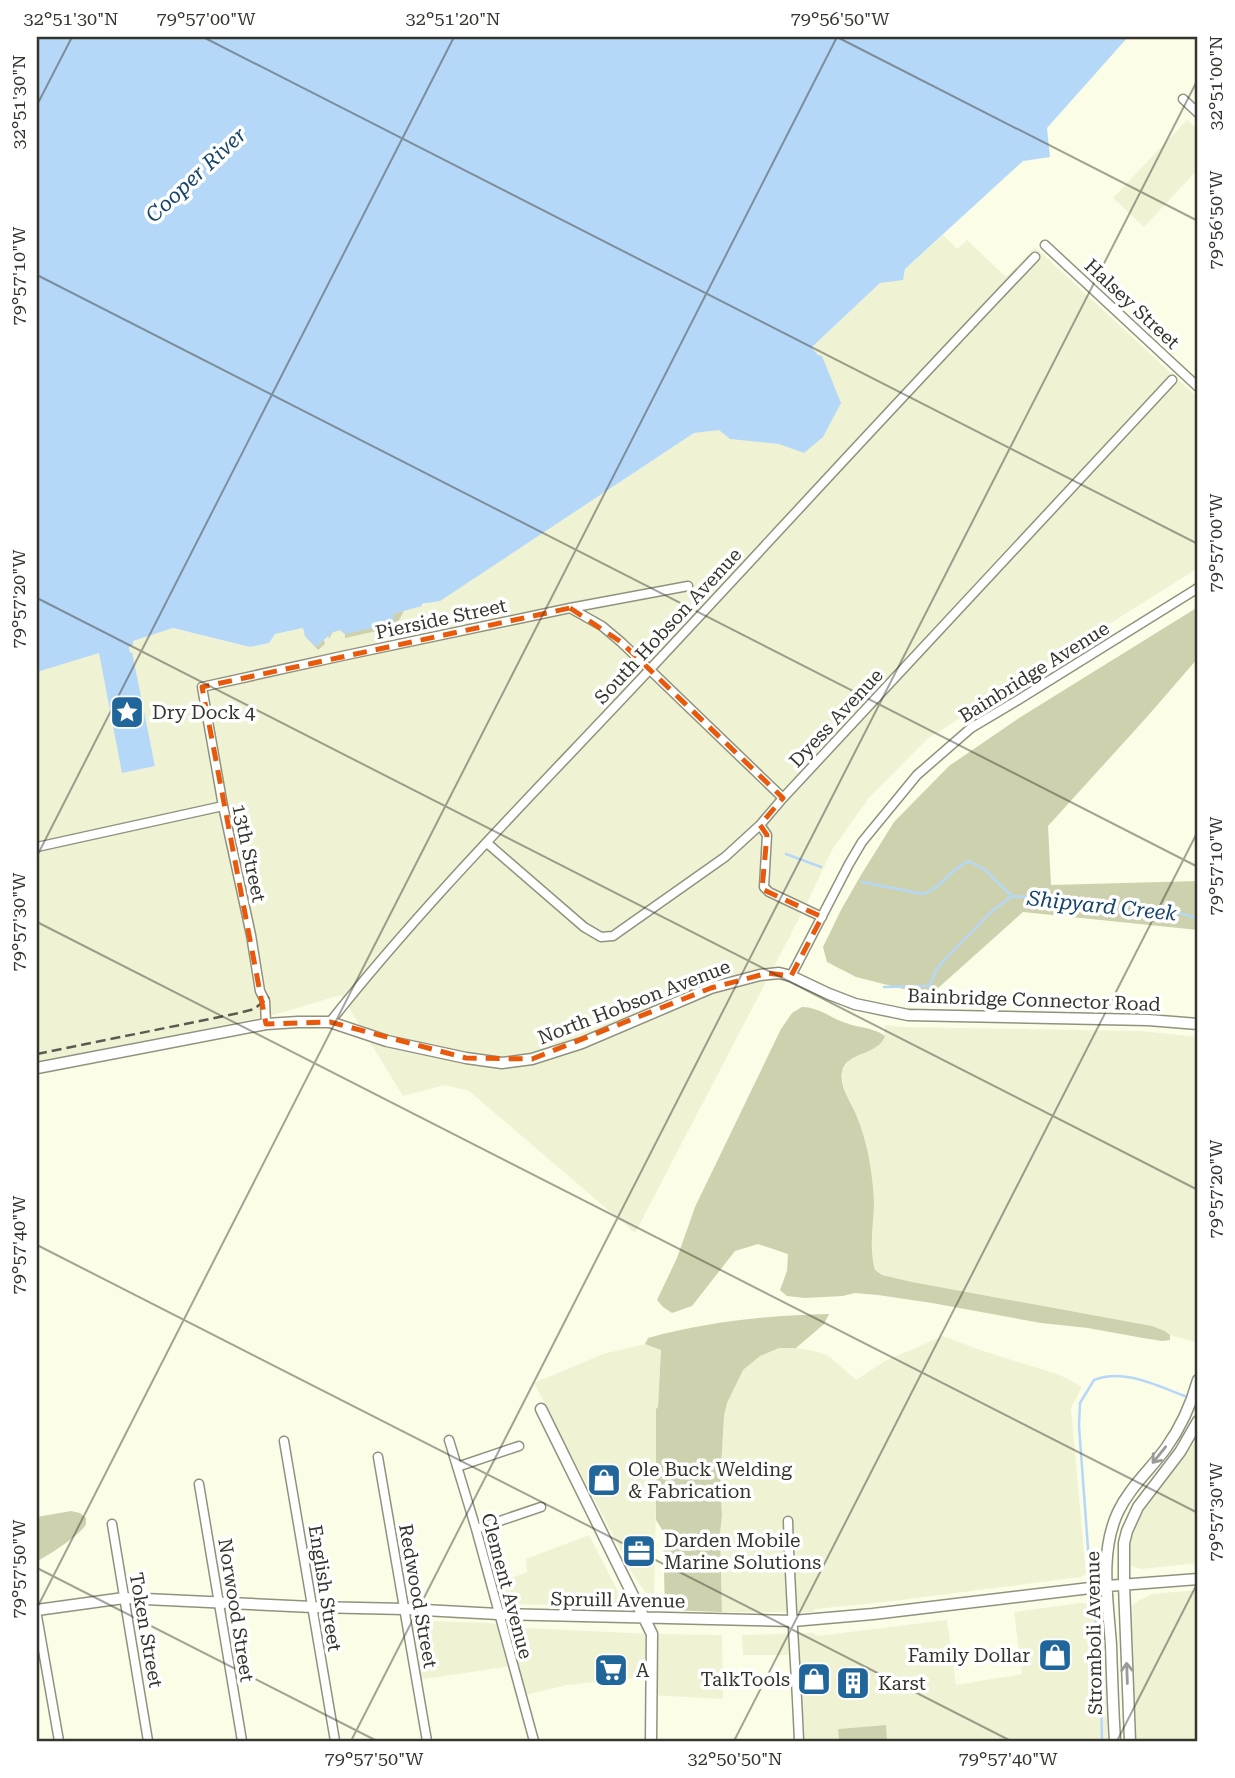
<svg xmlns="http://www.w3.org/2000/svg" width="1235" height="1778" font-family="'Roboto Serif',serif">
<rect width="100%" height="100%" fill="#fbfde7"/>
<path fill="#f0f2d4" d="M1187 120 1198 130V169L1144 227 1113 198Z
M454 126 561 521 694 433 719 429 818 355 812 348 813 346 880 283 904 277 905 269 943 235 957 249 967 240 1006 277 1035 247 1198 398V568L927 739 868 799 832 850 806 905 635 1233 469 1091 445 1085 403 1096 341 995 273 1015 37 1062V672L99 652 123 772 155 765 129 646 132 641 173 628 250 647 269 643 275 634 303 628 305 636 316 647 333 632 328 604 340 630 394 623 392 614 438 601Z
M885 1025 903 1027 1141 1031 1198 1037V1343L1170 1335 1165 1331 1152 1326 912 1282 882 1275 875 1270 871 1251 874 1204 871 1177 843 1085 842 1071 849 1060 884 1036Z
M943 1336 983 1351 1060 1375 1082 1387 1071 1408 1086 1574 1081 1577 885 1602 815 1609 813 1612H722L720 1534 722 1515 720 1485 724 1416 727 1403 733 1387 743 1370 760 1356 779 1348H796L814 1351 829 1356 856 1380 885 1361Z
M645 1344 661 1350 658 1407 654 1595 645 1592 633 1574 534 1383 603 1354Z
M1198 1441V1563L1141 1569 1131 1566 1127 1558 1128 1548 1138 1516 1194 1443Z
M589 1535 618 1592 620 1600 616 1606 610 1608 605 1606 504 1604 498 1583 527 1572 526 1559Z
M1198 1590V1741H1136L1130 1618 1133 1605 1138 1601 1152 1594Z
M1081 1603 1098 1605 1102 1611 1108 1741H887L885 1725 838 1729 839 1741H799L795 1655H743L742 1635 813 1633 817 1636 947 1620 956 1685 1022 1674 1014 1612Z
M407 1620 489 1623 524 1628 652 1634 722 1635 723 1699 651 1695V1679L595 1678V1682L567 1685 521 1696 512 1666 417 1680Z"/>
<path fill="#ced1ad" d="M1198 607V658L1146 718 1048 826 1051 885 1198 881V930L1023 912 937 989 919 993 856 977 827 962 823 947 841 910 861 875 894 822 949 766 1019 718Z
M404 611 395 627 345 638V634L340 630 333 632 329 639 327 629 322 630 325 644 318 650 305 636 304 631 393 619 392 614Z
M802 1007C819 1007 830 1018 846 1023 859 1028 873 1027 885 1036 878 1056 846 1051 842 1072 839 1087 852 1104 857 1117 862 1129 865 1141 868 1153 871 1170 874 1189 874 1206 873 1228 869 1249 875 1270L882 1275 912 1282 1152 1326 1165 1331 1170 1335V1340L1162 1341 1143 1338 1088 1328 1041 1323 932 1303 878 1295 855 1293 843 1296 805 1298 787 1296 780 1290 787 1271 788 1254 758 1244 735 1251 692 1306 672 1313 663 1307 657 1300 677 1258 695 1207 781 1029 792 1013Z
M829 1314 824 1324 796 1348H779L760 1356 743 1370 727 1403 724 1416 720 1485 722 1515 720 1534 722 1612 665 1610 663 1531 656 1520V1409L658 1407 661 1350 645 1344 648 1338C705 1322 770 1315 829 1314Z
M71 1511 80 1513 86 1518C86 1520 86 1522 86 1524 82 1534 46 1557 37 1561V1517Z
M886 1725 887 1741H839L838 1729Z"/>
<path fill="#b6d8f8" d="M37 37H1128L1047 128 1050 157 1023 161 905 269 903 280 880 283 813 346 812 348 818 355 822 356 841 403 823 437 804 453 779 444 730 439 719 430 694 433 440 601 422 604V606L393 614 394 623 345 634 340 630 333 632 316 647 305 636 303 628 275 634 269 643 250 647 173 628 133 641V645L129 647 130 653 132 652 155 766 122 773 99 653 37 672Z"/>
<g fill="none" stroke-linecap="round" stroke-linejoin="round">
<path stroke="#b6d8f8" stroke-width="2.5" d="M786 854 821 867
M862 882 923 894C942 888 951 868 969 861L985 870 1012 896 1063 900 1125 911 1146 909H1161L1198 918
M884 987 929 986 936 970 946 958 991 912 1012 896
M1089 1562 1079 1426 1080 1403 1094 1380C1124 1368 1157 1386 1185 1396
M1095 1614 1097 1636
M1100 1656 1102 1741"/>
<g stroke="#91927e" stroke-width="11">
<path id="minor" d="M1183 99 1198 113
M1045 245 1198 387
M570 608 602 626 621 642 783 798
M760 825 767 835 764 887 769 892 822 917
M487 843 584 927 601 937 613 936 725 857 760 825 783 798 1172 380
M37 847 223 806
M791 976 849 864 862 842 917 775 971 728 1018 700 1198 588
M330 1022C425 902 534 793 638 682 771 540 901 397 1035 257
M266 1024 265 1001 260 991 251 935 223 806 202 687 342 656 570 608 688 586
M449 1440 476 1529 534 1741
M284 1441 335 1741
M378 1457 427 1741
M457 1467 519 1446
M199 1484 242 1741
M788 1521C790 1594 796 1668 799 1741
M112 1524 148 1741
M476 1529 541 1507
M37 1616 59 1741"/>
</g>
<g stroke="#91927e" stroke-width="13">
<path id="tertiary" d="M37 1068 266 1024 298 1022H330L387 1041 466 1058 502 1063 532 1059 582 1043 711 988 760 975 779 973 791 976 829 994 855 1004 908 1015 1148 1020 1198 1024
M541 1409 652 1634 651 1741
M37 1610 124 1598 312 1607 405 1609 498 1614 793 1621 873 1614 1107 1586 1198 1579
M1115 1741C1113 1709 1112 1677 1111 1645 1108 1601 1099 1553 1118 1512 1130 1487 1150 1470 1166 1448 1181 1427 1191 1405 1198 1380
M1130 1741 1124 1585V1543L1127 1531 1138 1507 1180 1452 1198 1421"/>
</g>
<use href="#minor" stroke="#fff" stroke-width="8"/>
<use href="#tertiary" stroke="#fff" stroke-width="10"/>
<path stroke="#5b5b50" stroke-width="2.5" stroke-dasharray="10 5" stroke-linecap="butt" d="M37 1054 239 1013 254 1009 269 997"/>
</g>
<defs><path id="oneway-shaft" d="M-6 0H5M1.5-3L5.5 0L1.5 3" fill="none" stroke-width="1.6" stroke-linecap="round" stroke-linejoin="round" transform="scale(1.75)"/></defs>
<g stroke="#9a9a96">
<use href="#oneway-shaft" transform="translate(1159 1455) rotate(129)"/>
<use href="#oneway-shaft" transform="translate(1127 1673) rotate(-92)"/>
</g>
<path fill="none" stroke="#e8590c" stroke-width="5" stroke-dasharray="14 9" stroke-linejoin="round" d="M570 608 621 642 783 798 760 825 767 835 762 889 822 917 791 976 768 973 711 988 532 1059 466 1058 330 1022 266 1024 202 687Z"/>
<path fill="none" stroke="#35352d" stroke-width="2" stroke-opacity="0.45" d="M203 37 1198 544M837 37 1198 221M37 105 72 37M37 275 1198 867M37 598 1198 1190M37 856 454 37M37 922 1198 1513M37 1245 1011 1741M37 1568 377 1741M37 1608 837 37M351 1741 1198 79M734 1741 1198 831M1117 1741 1198 1582"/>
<defs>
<g id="sight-square" transform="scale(1.75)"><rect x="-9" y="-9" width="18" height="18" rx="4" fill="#21669b" stroke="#fff"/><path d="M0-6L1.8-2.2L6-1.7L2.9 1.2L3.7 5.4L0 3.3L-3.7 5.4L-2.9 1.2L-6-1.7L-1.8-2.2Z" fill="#fff"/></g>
<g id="shop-square" transform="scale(1.75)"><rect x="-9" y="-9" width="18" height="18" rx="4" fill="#21669b" stroke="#fff"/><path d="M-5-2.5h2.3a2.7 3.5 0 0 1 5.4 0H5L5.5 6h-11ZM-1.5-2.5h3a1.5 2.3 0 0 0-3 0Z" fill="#fff"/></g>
<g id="office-square" transform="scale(1.75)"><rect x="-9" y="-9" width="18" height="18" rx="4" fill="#21669b" stroke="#fff"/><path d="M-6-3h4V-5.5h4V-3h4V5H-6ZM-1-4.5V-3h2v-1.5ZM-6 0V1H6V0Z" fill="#fff"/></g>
<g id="supermarket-square" transform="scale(1.75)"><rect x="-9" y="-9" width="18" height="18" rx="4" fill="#21669b" stroke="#fff"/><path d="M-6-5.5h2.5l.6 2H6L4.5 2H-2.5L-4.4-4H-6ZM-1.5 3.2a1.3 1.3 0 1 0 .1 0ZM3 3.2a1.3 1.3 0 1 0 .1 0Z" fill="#fff"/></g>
<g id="building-square" transform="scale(1.75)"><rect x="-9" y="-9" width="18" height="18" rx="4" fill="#21669b" stroke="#fff"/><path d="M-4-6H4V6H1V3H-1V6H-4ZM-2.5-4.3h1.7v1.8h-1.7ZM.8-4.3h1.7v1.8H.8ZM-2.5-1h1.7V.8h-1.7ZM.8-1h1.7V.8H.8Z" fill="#fff"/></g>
</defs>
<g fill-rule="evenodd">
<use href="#sight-square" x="127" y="712"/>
<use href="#shop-square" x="604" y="1480"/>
<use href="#office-square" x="639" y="1551"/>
<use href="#shop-square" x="1055" y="1655"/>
<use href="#supermarket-square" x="611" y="1670"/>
<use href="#shop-square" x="814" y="1679"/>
<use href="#building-square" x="853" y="1683"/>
</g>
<g text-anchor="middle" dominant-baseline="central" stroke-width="7" stroke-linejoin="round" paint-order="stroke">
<g font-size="19" fill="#35352d" stroke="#fff">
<text transform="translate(1132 304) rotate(43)">Halsey Street</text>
<text transform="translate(441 619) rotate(-12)">Pierside Street</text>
<text transform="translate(668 626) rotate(-47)">South Hobson Avenue</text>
<text transform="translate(1034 672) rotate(-32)">Bainbridge Avenue</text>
<text transform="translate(836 718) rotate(-47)">Dyess Avenue</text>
<text transform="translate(249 853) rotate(78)">13th Street</text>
<text transform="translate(1034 1000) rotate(2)">Bainbridge Connector Road</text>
<text transform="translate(634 1002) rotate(-21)">North Hobson Avenue</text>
<text transform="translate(507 1586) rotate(75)">Clement Avenue</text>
<text transform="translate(325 1588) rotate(81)">English Street</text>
<text transform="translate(418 1596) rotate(80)">Redwood Street</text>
<text transform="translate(618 1600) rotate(1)">Spruill Avenue</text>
<text transform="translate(236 1610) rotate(81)">Norwood Street</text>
<text transform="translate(146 1630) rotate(80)">Token Street</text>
<text transform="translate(1094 1633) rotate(-91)">Stromboli Avenue</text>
</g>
<g font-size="19" fill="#35352d" stroke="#fff" text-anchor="start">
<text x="152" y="712">Dry Dock 4</text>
<text x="628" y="1469">Ole Buck Welding<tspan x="628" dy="22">&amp; Fabrication</tspan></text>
<text x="664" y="1540">Darden Mobile<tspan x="664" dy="22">Marine Solutions</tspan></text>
<text x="1030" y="1655" text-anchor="end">Family Dollar</text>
<text x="636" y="1670">A</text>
<text x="790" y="1679" text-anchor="end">TalkTools</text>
<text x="878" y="1683">Karst</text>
</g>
<g font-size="21" font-style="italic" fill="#144469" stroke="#fff">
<text transform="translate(196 175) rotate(-43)">Cooper River</text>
<text transform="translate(1102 906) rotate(6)">Shipyard Creek</text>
</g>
</g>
<rect width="1235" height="1778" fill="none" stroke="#ffffff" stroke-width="77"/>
<rect x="38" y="38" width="1158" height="1702" fill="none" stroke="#35352d" stroke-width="2.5"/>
<g font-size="18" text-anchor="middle" fill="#35352d">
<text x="71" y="25">32°51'30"N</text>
<text x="206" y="25">79°57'00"W</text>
<text x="453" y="25">32°51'20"N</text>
<text x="840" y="25">79°56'50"W</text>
<text transform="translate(1216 83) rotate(-90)" y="6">32°51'00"N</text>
<text transform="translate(19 102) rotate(-90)" y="6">32°51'30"N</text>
<text transform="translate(1216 220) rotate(-90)" y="6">79°56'50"W</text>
<text transform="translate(19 276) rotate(-90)" y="6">79°57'10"W</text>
<text transform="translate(1216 543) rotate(-90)" y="6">79°57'00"W</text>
<text transform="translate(19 599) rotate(-90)" y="6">79°57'20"W</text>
<text transform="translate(1216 866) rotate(-90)" y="6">79°57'10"W</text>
<text transform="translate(19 922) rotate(-90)" y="6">79°57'30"W</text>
<text transform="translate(1216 1189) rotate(-90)" y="6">79°57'20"W</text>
<text transform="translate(19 1245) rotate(-90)" y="6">79°57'40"W</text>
<text transform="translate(1216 1512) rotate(-90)" y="6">79°57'30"W</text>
<text transform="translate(19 1569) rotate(-90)" y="6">79°57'50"W</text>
<text x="374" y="1765">79°57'50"W</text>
<text x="735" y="1765">32°50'50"N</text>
<text x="1008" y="1765">79°57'40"W</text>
</g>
</svg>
